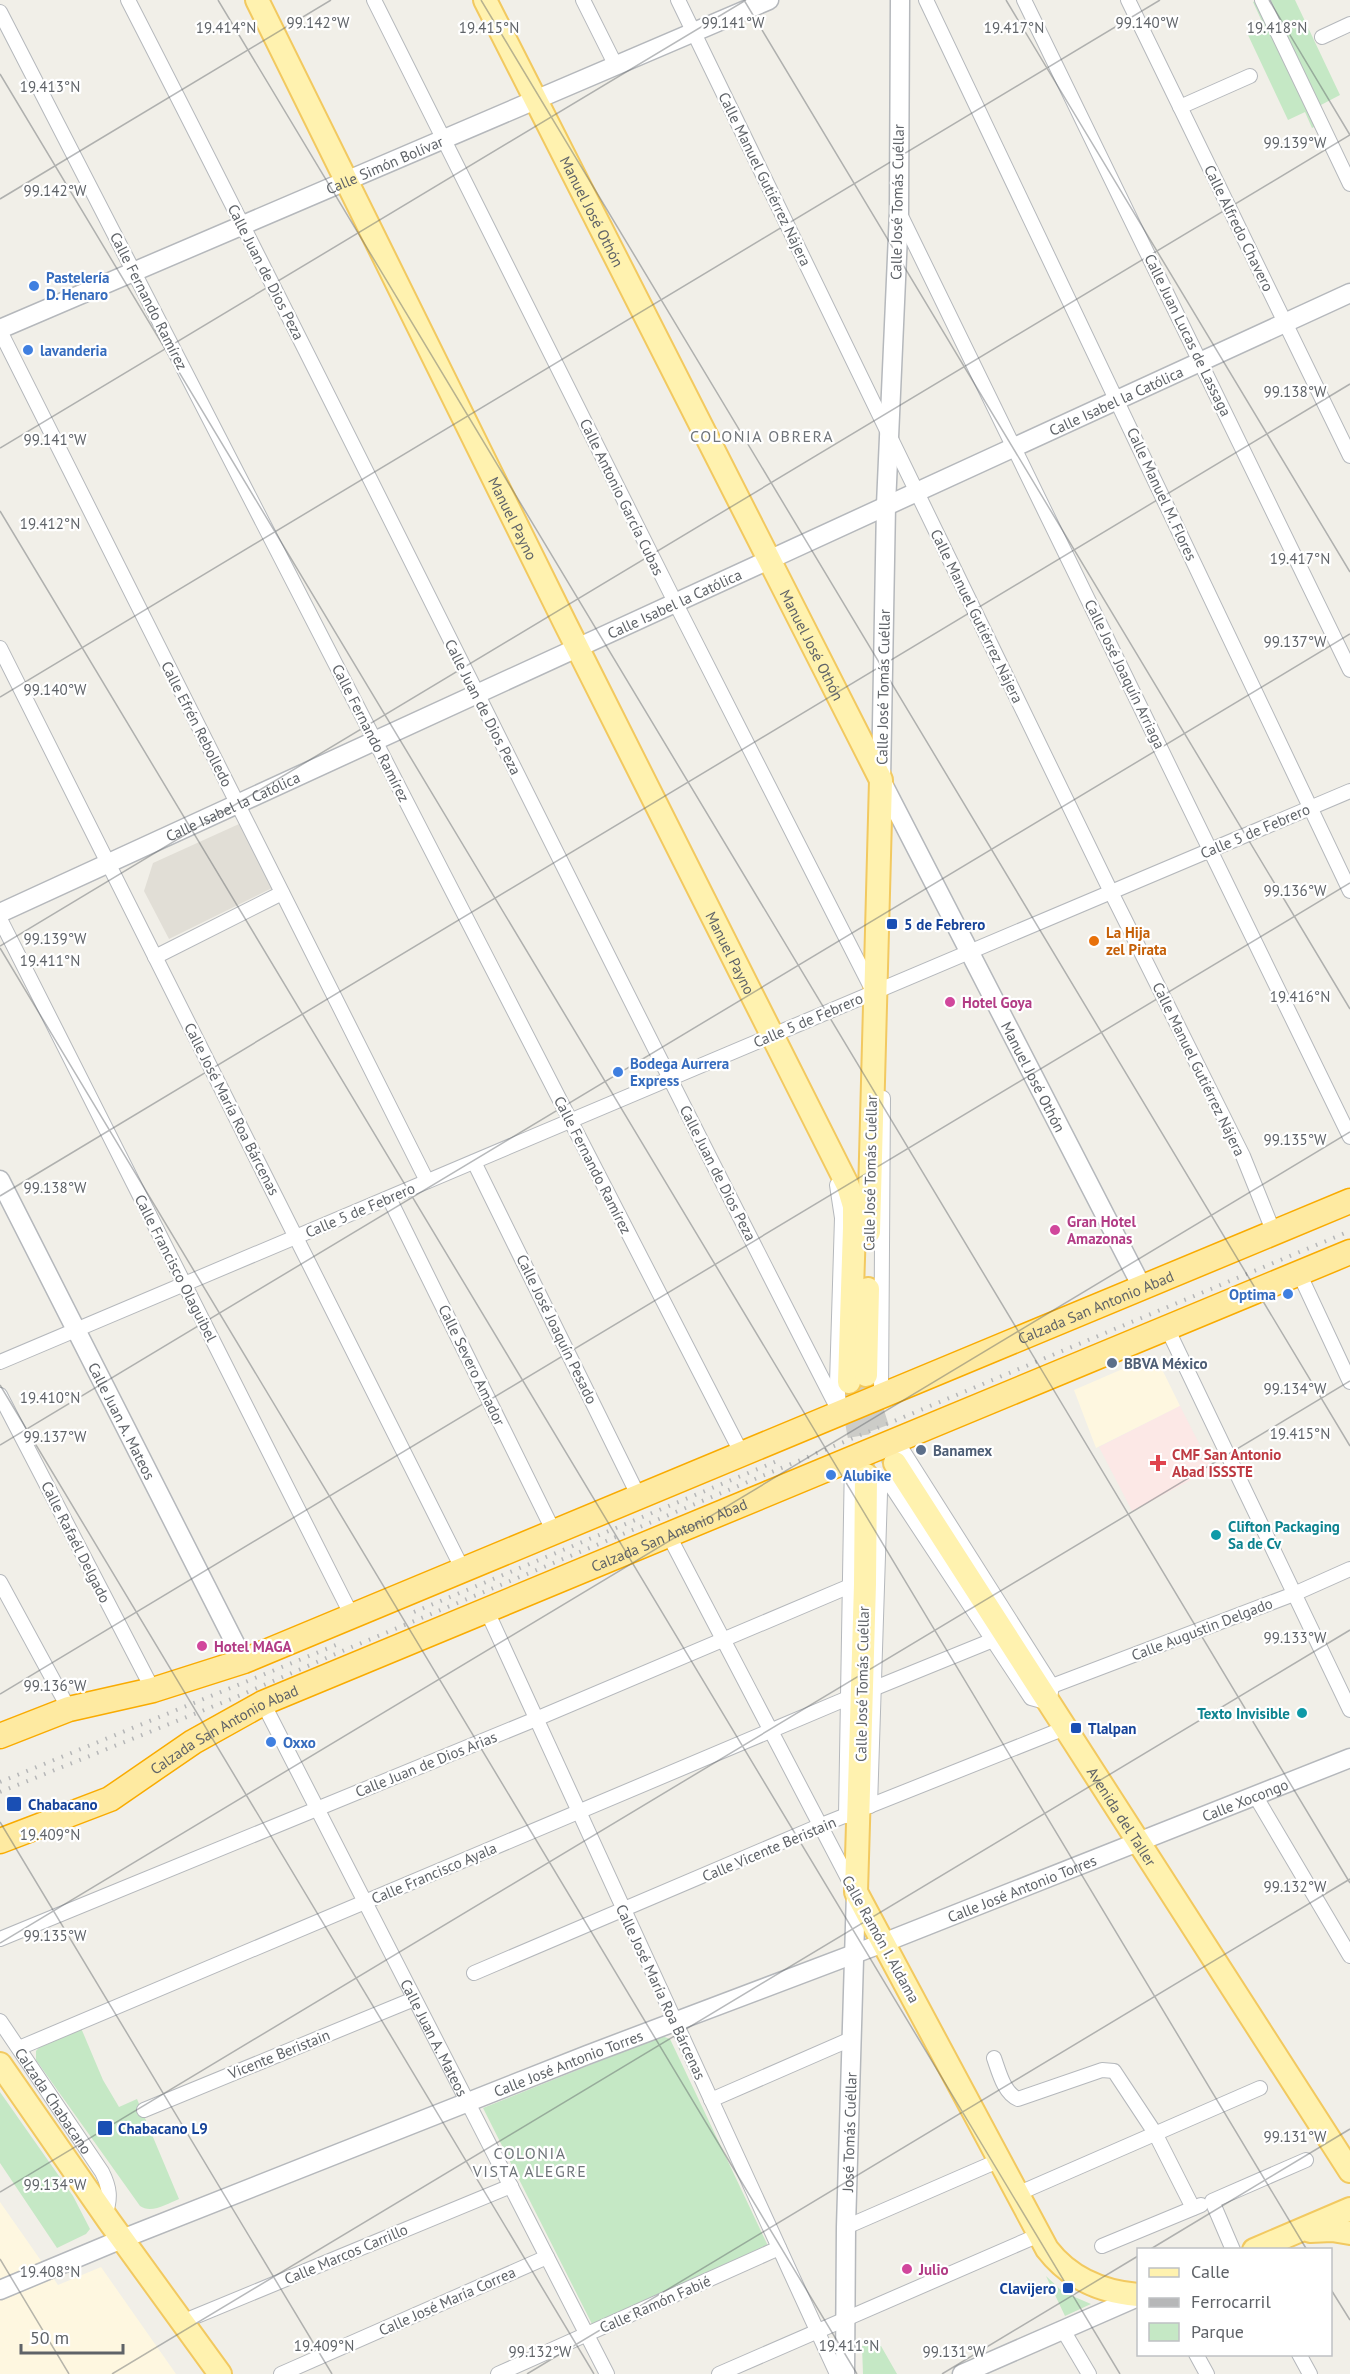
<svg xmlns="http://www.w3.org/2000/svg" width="1350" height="2374" font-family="'PT Sans',sans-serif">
<rect width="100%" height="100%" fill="#f1efe8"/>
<path fill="#fef7e0" d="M1155 1355 1180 1406 1096 1448 1074 1390Z
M0 2202 58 2285 101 2267 176 2374H0Z"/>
<path fill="#e1ded6" d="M239 824 272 888 169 939 144 891 153 863Z"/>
<path fill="#fce8e6" d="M1180 1406 1212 1469 1132 1511 1099 1447Z"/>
<path fill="#c5e8c5" d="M1257 0H1295L1340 95 1319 106 1326 121 1312 128 1305 112 1288 120 1248 35 1265 28 1253 2Z
M81 2028 103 2080 119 2107 137 2099 179 2199C167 2204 151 2214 140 2206L36 2060V2051L43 2043Z
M662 2036 670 2039 769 2248 594 2324H592L483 2108Z
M0 2092 73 2196 90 2229 86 2234 57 2248 0 2163Z
M1046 2276 1063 2292 1091 2304 1065 2316Z
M862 2346H881L897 2374H863Z"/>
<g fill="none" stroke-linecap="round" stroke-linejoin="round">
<path stroke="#ccccc8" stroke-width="22" stroke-dasharray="22 11" stroke-linecap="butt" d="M866 1375C870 1406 878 1434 893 1461
M849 1382 865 1472"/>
<g stroke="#b5b8bc" stroke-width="16">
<g id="minor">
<path d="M128 0C369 469 598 944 840 1413"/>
<path d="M374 0 675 602 872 989"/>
<path d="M583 0 616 66"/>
<path d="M678 0 1111 892 1243 1156 1274 1233"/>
<path d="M926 0 1350 891"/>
<path d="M1024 0 1350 670"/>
<path d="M1128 0 1350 456"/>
<path d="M1262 0 1350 184"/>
<path d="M0 12 742 1454"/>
<path d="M1322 37 1350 24"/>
<path d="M1180 107 1250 76"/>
<path d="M900 214 1350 1137"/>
<path d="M0 331 427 1181"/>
<path d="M0 648 463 1570"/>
<path d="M0 919 352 1616"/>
<path d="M155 957 282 893"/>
<path d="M474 1162 639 1497"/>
<path d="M837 1185 842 1218 837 1383 839 1405"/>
<path d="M389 1198 554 1532"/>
<path d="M1299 1273 1350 1382"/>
<path d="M1167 1328 1350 1710"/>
<path d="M0 1362 1350 791"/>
<path d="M0 1395 153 1690"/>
<path d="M881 1396 883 1098"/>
<path d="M668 1534 853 1888"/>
<path d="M0 1582 69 1709"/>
<path d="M486 1609 837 2374"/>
<path d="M1052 1686 1294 1594 1350 1569"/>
<path d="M875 1688 993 1640"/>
<path id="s1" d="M263 1703 607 2374"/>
<path d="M1256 1797 1350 1956"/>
<path d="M870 1806 880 1493 881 1484 888 1481 1031 1698 1049 1703 1052 1686 896 1440"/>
<path d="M846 1816 852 1458"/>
<path d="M0 1939 536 1719 850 1586"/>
<path d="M474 1973 819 1826 1065 1728"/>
<path id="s2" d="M0 2021 102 2172C110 2188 111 2198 105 2216"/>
<path d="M19 2048 848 1698"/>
<path d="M994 2058C999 2072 1004 2093 1018 2099L1102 2070 1114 2071 1155 2133 1193 2208"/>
<path d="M711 2100 851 2039"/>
<path d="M144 2110 414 1999"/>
<path d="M1017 2194 1260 2088"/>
<path d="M846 2227 1000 2160"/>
<path d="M1102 2246 1201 2205"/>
<path d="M1233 2250 1212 2201 1306 2160"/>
<path d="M182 2322 511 2186"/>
<path d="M1063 2330 1089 2374"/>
<path d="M1196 2354 1207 2374"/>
<path d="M1299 2354 1310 2374"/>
<path d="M281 2374 547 2257"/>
<path d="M498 2374 779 2248"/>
<path d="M719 2374 1039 2235"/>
</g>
</g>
<g stroke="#b5b8bc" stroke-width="21">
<g id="tertiary">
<path id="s3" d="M900 0 899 212 886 505 881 780 1142 1287"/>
<path id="s4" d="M0 329 769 0"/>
<path id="s5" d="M0 913 1350 293"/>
<path id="s6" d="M0 1180 244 1661"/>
<path id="s7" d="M0 2290 122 2239 587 2055 883 1943 1350 1758"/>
<path id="s8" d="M845 2374 846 2227 856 1892"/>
<path d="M962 2374 1138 2297"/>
</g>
</g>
<g stroke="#f2c960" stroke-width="26">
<g id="primary">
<path id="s9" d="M257 0 565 623 848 1186 854 1206V1228L849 1382"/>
<path id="s10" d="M485 0 881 780 869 1232"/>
<path d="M866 1375 868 1289"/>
<path id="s11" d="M895 1463 1350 2171"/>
<path d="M866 1475 865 1584 856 1892 1047 2249C1070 2279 1102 2292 1138 2295"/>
<path d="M0 2064 109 2221 220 2374"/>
<path d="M1310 2231 1332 2230 1350 2233"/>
<path d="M1254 2250 1350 2209"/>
</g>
</g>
<g stroke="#f9ab00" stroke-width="27">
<g id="trunk">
<path id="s12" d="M0 1736 69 1709 153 1690 244 1661 1350 1201"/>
<path id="s13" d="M0 1841 110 1799 193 1742 263 1703 1350 1252"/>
</g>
</g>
<use href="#minor" stroke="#fff" stroke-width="14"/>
<use href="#tertiary" stroke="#fff" stroke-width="18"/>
<use href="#primary" stroke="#fff2af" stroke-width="22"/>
<use href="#trunk" stroke="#feeaa1" stroke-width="24"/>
<path stroke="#b6b7b8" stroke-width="4" stroke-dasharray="1.5 8" stroke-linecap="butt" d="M414 1612 777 1461
M0 1782 336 1645
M0 1792 234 1698 347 1649 1350 1231"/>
</g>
<path fill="none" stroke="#5f6368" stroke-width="1.5" stroke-opacity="0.45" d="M218 0 1350 1883M481 0 1350 1446M744 0 1350 1009M1006 0 1350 572M1269 0 1350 135M0 74 1307 2250M0 199 331 0M0 448 746 0M0 511 1120 2374M0 697 1160 0M0 946 1350 135M0 948 857 2374M0 1196 1350 384M0 1385 594 2374M0 1445 1350 634M0 1694 1350 883M0 1822 332 2374M0 1943 1350 1132M0 2192 1350 1381M1149 2250 1350 2129M0 2259 69 2374M1330 2288 1350 2320M112 2374 1350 1630M527 2374 1350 1879M942 2374 1138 2256"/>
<g fill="#3f7fe0" stroke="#fff" stroke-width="2">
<circle cx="34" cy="286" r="6"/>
<circle cx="28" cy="350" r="6"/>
<circle cx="618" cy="1072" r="6"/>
<circle cx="1288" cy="1294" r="6"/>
<circle cx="831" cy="1475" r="6"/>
<circle cx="271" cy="1742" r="6"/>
</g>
<g fill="#1a4fb4" stroke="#fff" stroke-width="2">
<rect x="886" y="918" width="12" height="12" rx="3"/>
<rect x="1070" y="1722" width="12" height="12" rx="3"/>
<rect x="6" y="1796" width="16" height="16" rx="3"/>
<rect x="97" y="2120" width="16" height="16" rx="3"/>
<rect x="1062" y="2282" width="12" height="12" rx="3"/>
</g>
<circle fill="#e8710a" stroke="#fff" stroke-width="2" cx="1094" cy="941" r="6"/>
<g fill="#d1479c" stroke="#fff" stroke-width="2">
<circle cx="950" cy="1002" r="6"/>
<circle cx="1055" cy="1230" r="6"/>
<circle cx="202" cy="1646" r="6"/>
<circle cx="907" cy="2269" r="6"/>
</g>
<g fill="#5c6f8a" stroke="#fff" stroke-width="2">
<circle cx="1112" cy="1363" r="6"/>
<circle cx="921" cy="1450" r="6"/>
</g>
<path fill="#e0444e" stroke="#fff" stroke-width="2" d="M1155 1454h6v6h6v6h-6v6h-6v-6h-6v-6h6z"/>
<g fill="#0f9aa8" stroke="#fff" stroke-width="2">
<circle cx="1216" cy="1535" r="6"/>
<circle cx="1302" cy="1713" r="6"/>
</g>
<g text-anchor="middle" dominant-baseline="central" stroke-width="4.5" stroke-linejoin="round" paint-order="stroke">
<g font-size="15" fill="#5f6368" stroke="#fff">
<text stroke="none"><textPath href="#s4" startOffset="418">Calle Simón Bolívar</textPath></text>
<text transform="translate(765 179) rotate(64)">Calle Manuel Gutiérrez Nájera</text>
<text transform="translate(897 202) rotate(-89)">Calle José Tomás Cuéllar</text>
<text stroke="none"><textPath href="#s10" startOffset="237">Manuel José Othón</textPath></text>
<text transform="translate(1239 228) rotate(64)">Calle Alfredo Chavero</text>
<text transform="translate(266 272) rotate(63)">Calle Juan de Dios Peza</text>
<text transform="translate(149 301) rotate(63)">Calle Fernando Ramírez</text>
<text transform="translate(1188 335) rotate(64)">Calle Juan Lucas de Lassaga</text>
<text stroke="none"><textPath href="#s5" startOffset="1228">Calle Isabel la Católica</textPath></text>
<text transform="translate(1162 494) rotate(65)">Calle Manuel M. Flores</text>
<text transform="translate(622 497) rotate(64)">Calle Antonio García Cubas</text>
<text stroke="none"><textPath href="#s9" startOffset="578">Manuel Payno</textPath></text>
<text stroke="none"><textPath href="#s5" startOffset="742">Calle Isabel la Católica</textPath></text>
<text transform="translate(977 616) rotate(64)">Calle Manuel Gutiérrez Nájera</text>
<text stroke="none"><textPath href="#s10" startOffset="723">Manuel José Othón</textPath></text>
<text transform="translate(1125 674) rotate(64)">Calle José Joaquín Arriaga</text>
<text transform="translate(883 687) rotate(-89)">Calle José Tomás Cuéllar</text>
<text transform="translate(483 707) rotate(63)">Calle Juan de Dios Peza</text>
<text transform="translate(197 724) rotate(63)">Calle Efrén Rebolledo</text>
<text transform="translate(371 733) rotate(63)">Calle Fernando Ramírez</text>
<text stroke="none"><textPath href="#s5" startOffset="256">Calle Isabel la Católica</textPath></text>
<text transform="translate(1255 831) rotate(-23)">Calle 5 de Febrero</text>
<text stroke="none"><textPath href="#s9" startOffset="1064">Manuel Payno</textPath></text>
<text transform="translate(808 1020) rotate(-23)">Calle 5 de Febrero</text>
<text transform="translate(1199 1069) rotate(64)">Calle Manuel Gutiérrez Nájera</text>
<text stroke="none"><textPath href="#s3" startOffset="1114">Manuel José Othón</textPath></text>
<text transform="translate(232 1109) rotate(63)">Calle José María Roa Bárcenas</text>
<text transform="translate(593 1165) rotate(63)">Calle Fernando Ramírez</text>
<text transform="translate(718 1173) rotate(63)">Calle Juan de Dios Peza</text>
<text transform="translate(870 1173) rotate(-89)">Calle José Tomás Cuéllar</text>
<text transform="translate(360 1210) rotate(-23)">Calle 5 de Febrero</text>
<text transform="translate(176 1268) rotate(63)">Calle Francisco Olaguibel</text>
<text stroke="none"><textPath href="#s12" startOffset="1178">Calzada San Antonio Abad</textPath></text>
<text transform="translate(557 1329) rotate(64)">Calle José Joaquín Pesado</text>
<text transform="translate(472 1365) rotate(64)">Calle Severo Amador</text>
<text stroke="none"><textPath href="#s6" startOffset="270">Calle Juan A. Mateos</textPath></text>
<text stroke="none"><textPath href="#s13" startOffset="738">Calzada San Antonio Abad</textPath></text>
<text transform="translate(76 1542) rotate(63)">Calle Rafaél Delgado</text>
<text transform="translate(1202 1629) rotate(-21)">Calle Augustin Delgado</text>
<text transform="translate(862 1684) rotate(-89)">Calle José Tomás Cuéllar</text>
<text stroke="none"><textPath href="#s13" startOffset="252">Calzada San Antonio Abad</textPath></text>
<text transform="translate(426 1764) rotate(-22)">Calle Juan de Dios Arias</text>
<text stroke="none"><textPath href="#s7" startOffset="1338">Calle Xocongo</textPath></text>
<text stroke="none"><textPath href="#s11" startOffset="420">Avenida del Taller</textPath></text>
<text transform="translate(769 1849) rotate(-23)">Calle Vicente Beristain</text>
<text transform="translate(434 1873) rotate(-23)">Calle Francisco Ayala</text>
<text stroke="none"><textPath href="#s7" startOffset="1098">Calle José Antonio Torres</textPath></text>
<text transform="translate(881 1939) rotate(61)">Calle Ramón I. Aldama</text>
<text transform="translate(661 1992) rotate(65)">Calle José María Roa Bárcenas</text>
<text stroke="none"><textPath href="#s1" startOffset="376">Calle Juan A. Mateos</textPath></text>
<text transform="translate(279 2054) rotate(-22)">Vicente Beristain</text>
<text stroke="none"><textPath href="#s7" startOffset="612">Calle José Antonio Torres</textPath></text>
<text stroke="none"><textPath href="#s2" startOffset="96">Calzada Chabacano</textPath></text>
<text stroke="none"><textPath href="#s8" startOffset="242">José Tomás Cuéllar</textPath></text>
<text transform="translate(346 2254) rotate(-23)">Calle Marcos Carrillo</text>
<text transform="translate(447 2301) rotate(-24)">Calle José María Correa</text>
<text transform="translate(655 2304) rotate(-24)">Calle Ramón Fabié</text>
</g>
<g font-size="15" font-weight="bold" fill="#366cbe" stroke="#fff" text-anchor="start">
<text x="46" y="277">Pastelería<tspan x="46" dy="17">D. Henaro</tspan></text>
<text x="40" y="350">lavanderia</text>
<text x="630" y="1063">Bodega Aurrera<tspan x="630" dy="17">Express</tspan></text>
<text x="1276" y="1294" text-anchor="end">Optima</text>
<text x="843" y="1475">Alubike</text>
<text x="283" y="1742">Oxxo</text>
</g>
<g font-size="15" font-weight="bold" fill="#164399" stroke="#fff" text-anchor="start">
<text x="904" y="924">5 de Febrero</text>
<text x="1088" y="1728">Tlalpan</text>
<text x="28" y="1804">Chabacano</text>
<text x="118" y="2128">Chabacano L9</text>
<text x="1056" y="2288" text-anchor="end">Clavijero</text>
</g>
<g font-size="15" font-weight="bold" fill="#c56008" stroke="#fff" text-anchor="start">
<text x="1106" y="932">La Hija<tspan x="1106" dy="17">zel Pirata</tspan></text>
</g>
<g font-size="15" font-weight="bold" fill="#b23c85" stroke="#fff" text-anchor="start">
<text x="962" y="1002">Hotel Goya</text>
<text x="1067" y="1221">Gran Hotel<tspan x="1067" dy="17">Amazonas</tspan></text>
<text x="214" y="1646">Hotel MAGA</text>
<text x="919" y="2269">Julio</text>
</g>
<g font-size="15" font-weight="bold" fill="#4e5e75" stroke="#fff" text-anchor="start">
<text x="1124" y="1363">BBVA México</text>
<text x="933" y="1450">Banamex</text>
</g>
<g font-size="15" font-weight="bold" fill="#be3a42" stroke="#fff" text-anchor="start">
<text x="1172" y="1454">CMF San Antonio<tspan x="1172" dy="17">Abad ISSSTE</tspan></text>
</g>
<g font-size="15" font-weight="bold" fill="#0d838f" stroke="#fff" text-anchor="start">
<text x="1228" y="1526">Clifton Packaging<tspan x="1228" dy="17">Sa de Cv</tspan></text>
<text x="1290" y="1713" text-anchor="end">Texto Invisible</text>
</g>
<g font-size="16" letter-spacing="1.5" fill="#70757a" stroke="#fff">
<text x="762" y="436">COLONIA OBRERA</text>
<text x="530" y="2153">COLONIA<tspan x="530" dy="18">VISTA ALEGRE</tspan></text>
</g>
</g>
<g font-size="15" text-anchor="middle" fill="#5f6368" stroke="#fff" stroke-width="4.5" stroke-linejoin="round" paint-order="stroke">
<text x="318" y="28">99.142°W</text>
<text x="733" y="28">99.141°W</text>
<text x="1147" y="28">99.140°W</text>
<text x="226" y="33">19.414°N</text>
<text x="489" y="33">19.415°N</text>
<text x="1014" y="33">19.417°N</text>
<text x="1277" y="33">19.418°N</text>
<text x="50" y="92">19.413°N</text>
<text x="1295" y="148">99.139°W</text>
<text x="55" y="196">99.142°W</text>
<text x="1295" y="397">99.138°W</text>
<text x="55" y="445">99.141°W</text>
<text x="50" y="529">19.412°N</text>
<text x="1300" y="564">19.417°N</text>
<text x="1295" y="647">99.137°W</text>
<text x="55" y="695">99.140°W</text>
<text x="1295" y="896">99.136°W</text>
<text x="55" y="944">99.139°W</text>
<text x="50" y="966">19.411°N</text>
<text x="1300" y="1002">19.416°N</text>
<text x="1295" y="1145">99.135°W</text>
<text x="55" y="1193">99.138°W</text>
<text x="1295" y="1394">99.134°W</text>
<text x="50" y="1403">19.410°N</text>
<text x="1300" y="1439">19.415°N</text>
<text x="55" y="1442">99.137°W</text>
<text x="1295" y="1643">99.133°W</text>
<text x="55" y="1691">99.136°W</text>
<text x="50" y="1840">19.409°N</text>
<text x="1295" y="1892">99.132°W</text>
<text x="55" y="1941">99.135°W</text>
<text x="1295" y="2142">99.131°W</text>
<text x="55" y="2190">99.134°W</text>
<text x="50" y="2277">19.408°N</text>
<text x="324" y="2351">19.409°N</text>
<text x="849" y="2351">19.411°N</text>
<text x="540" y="2357">99.132°W</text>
<text x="954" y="2357">99.131°W</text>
</g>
<rect x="1137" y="2248" width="195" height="108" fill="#ffffff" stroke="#bfc1c3" stroke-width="1.5"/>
<rect x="1149" y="2268" width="30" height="9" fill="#fff2af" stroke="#bfc1c3" stroke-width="1.5"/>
<text x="1191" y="2278" font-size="18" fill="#5f6368">Calle</text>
<rect x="1149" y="2298" width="30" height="9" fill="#b6b7b8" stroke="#bfc1c3" stroke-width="1.5"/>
<text x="1191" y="2308" font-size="18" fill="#5f6368">Ferrocarril</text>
<rect x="1149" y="2323" width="30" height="18" fill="#c5e8c5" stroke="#bfc1c3" stroke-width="1.5"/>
<text x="1191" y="2338" font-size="18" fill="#5f6368">Parque</text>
<path d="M21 2344v9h102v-9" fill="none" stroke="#5f6368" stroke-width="3"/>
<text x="30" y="2344" font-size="18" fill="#5f6368" stroke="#ffffff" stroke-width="4.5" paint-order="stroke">50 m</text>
</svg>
